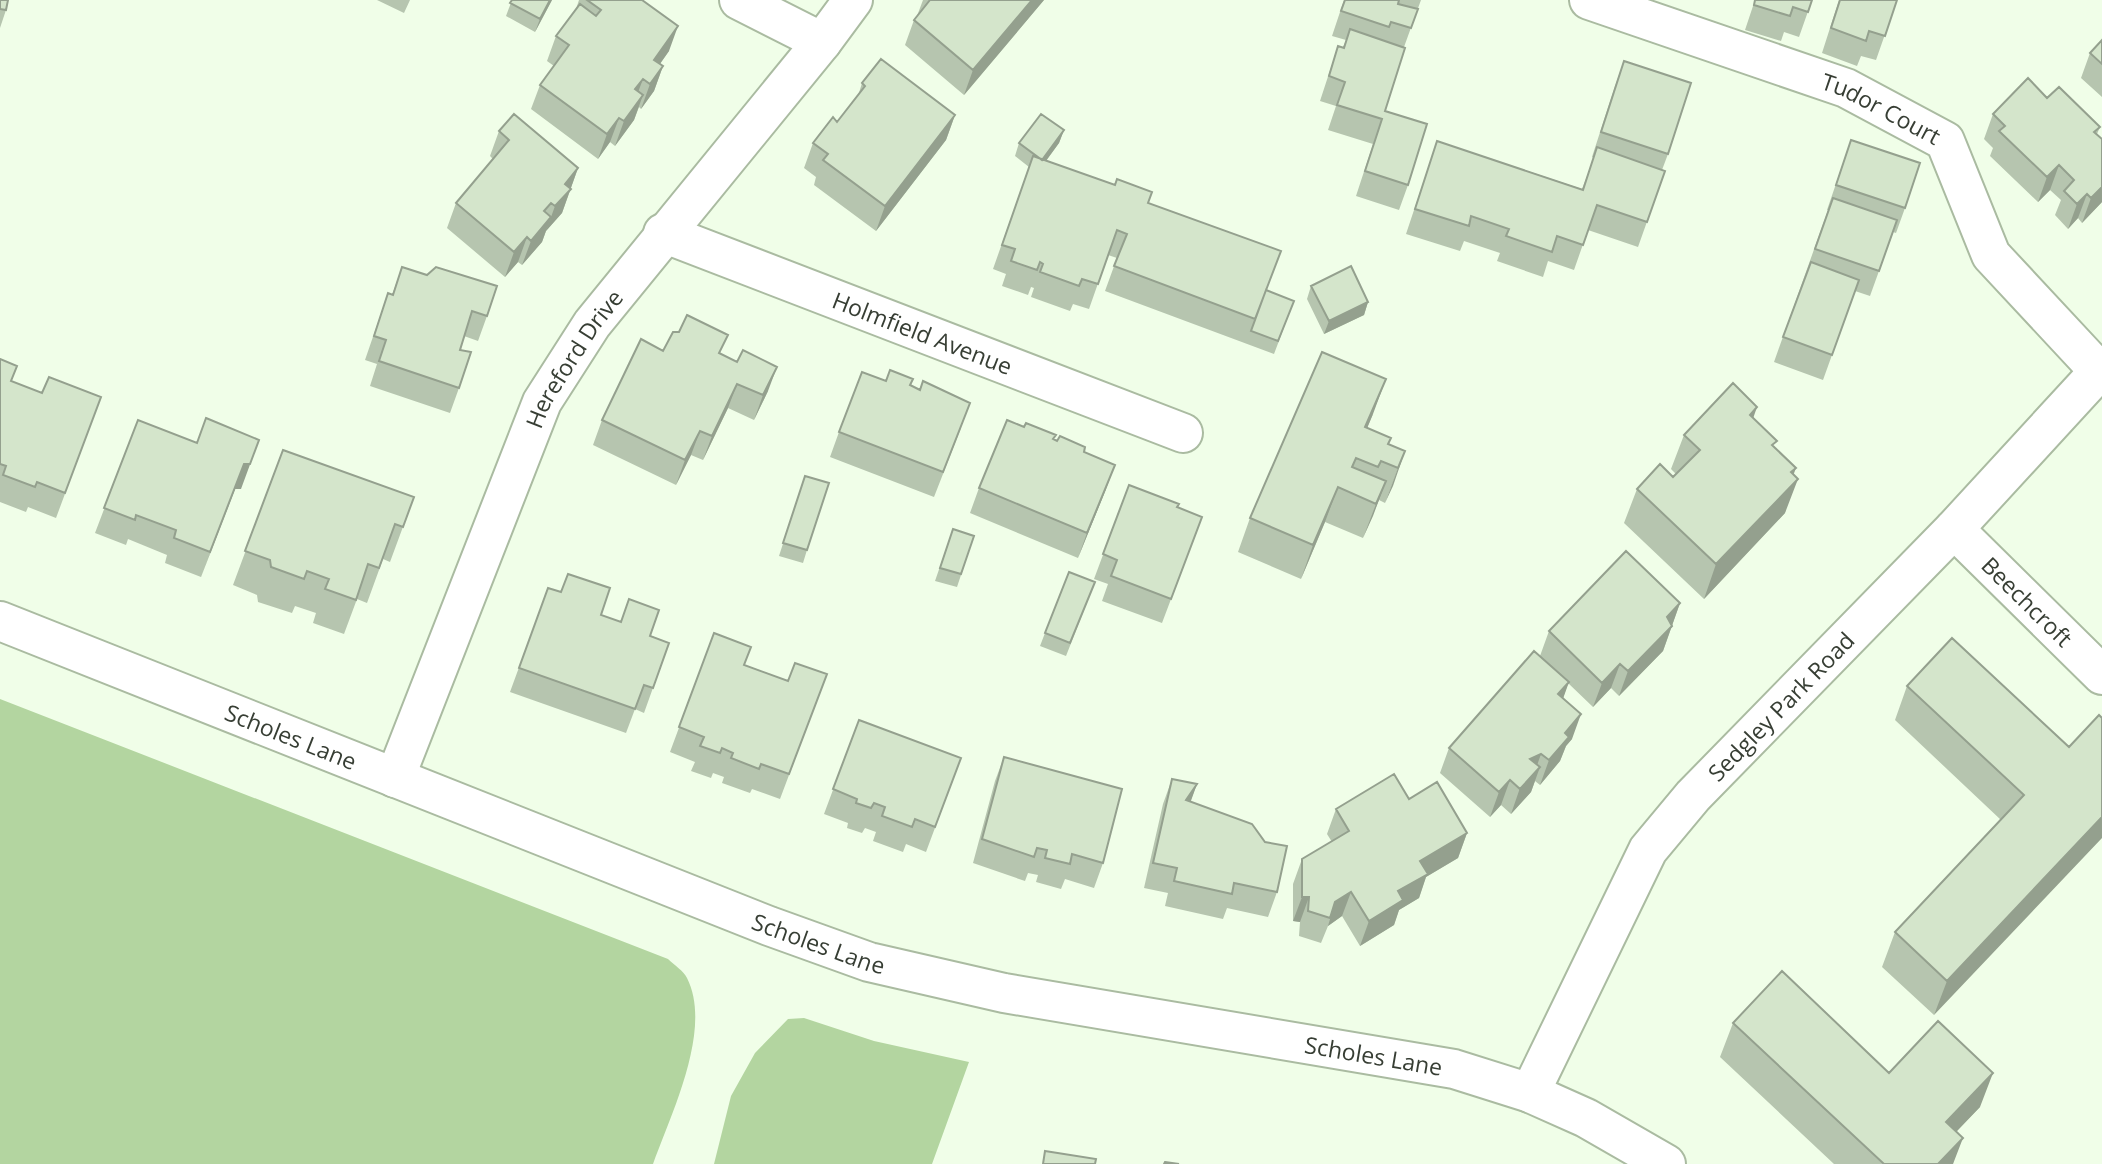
<svg xmlns="http://www.w3.org/2000/svg" width="2102" height="1164" font-family="'Open Sans',sans-serif">
<rect width="100%" height="100%" fill="#f0fee8"/>
<path fill="#b3d5a0" d="M0 699 668 959C674 965 684 971 687 978 713 1029 671 1114 653 1164H0Z
M804 1018 874 1041 969 1062 932 1164H714L731 1096 755 1053 788 1019Z"/>
<g fill="none" stroke-linecap="round" stroke-linejoin="round">
<g stroke="#aabba1" stroke-width="42">
<g id="street">
<path d="M739 0 822 42"/>
<path id="s1" d="M1589 0 1846 88 1945 141 1991 255 2099 371"/>
<path id="s2" d="M663 233 1183 433"/>
<path id="s3" d="M1954 529 2102 675"/>
<path id="s4" d="M395 778 542 402 592 324 822 42 853 0"/>
<path id="s5" d="M1530 1093 1648 850 1693 796 1954 529 2102 368"/>
</g>
</g>
<g stroke="#aabba1" stroke-width="42">
<g id="primary">
<path id="s6" d="M0 621 769 926 869 962 1004 993 1454 1069 1530 1093 1586 1118 1666 1164"/>
</g>
</g>
<use href="#street" stroke="#fff" stroke-width="38"/>
<use href="#primary" stroke="#fff" stroke-width="38"/>
</g>
<path fill="#b6c5af" d="M0 0 6 10 0 28Z
M377 0H410L404 13Z
M512 0H552L535 32 506 16Z
M579 0H642L669 51 660 64 663 66 654 91 641 109 639 107 634 120 615 146 610 142 598 159 531 109 540 85 554 66 547 61 556 36 576 9Z
M923 0H1044L964 95 905 45 914 20 917 16Z
M1344 0H1421L1404 47 1385 111 1408 185 1399 210 1356 196 1373 144 1328 130 1336 106 1320 101 1338 46 1343 47 1346 40 1332 36Z
M1755 0H1812L1799 37 1784 32 1781 41 1745 30Z
M1839 0H1897L1876 60 1861 56 1857 66 1822 53Z
M2102 40V97L2081 78 2090 53Z
M1624 61 1668 154 1662 170 1665 171 1638 247 1588 230 1574 270 1548 261 1543 277 1497 261 1500 253 1464 241 1460 251 1406 234 1437 141 1582 189 1594 158 1592 157 1615 86Z
M862 83 955 115 946 140 876 231 814 185 816 177 804 168 813 143 837 122 858 96Z
M2047 98 2100 127 2097 134 2102 202 2082 223 2078 218 2068 229 2055 215 2061 200 2050 190 2038 202 1990 156 1993 148 1984 139 1993 114Z
M1064 130 1059 143 1046 161 1148 203 1267 290 1294 301 1274 354 1105 291 1117 258 1108 255 1089 309 1073 304 1070 311 1031 297 1034 288 1031 287 1028 295 1002 286 1006 274 993 269 1029 167 1015 156 1019 143Z
M499 131 578 168 562 213 546 231 542 242 522 265 518 262 505 277 447 228 456 203 493 159 490 156Z
M1851 140 1905 208 1896 233 1893 232 1870 296 1855 291 1823 380 1774 362 1828 210H1827Z
M402 267 487 316 478 341 464 336 460 350 459 388 450 413 370 386 377 364 365 360 388 293 392 295Z
M1311 286 1368 302 1364 315 1324 334 1307 299Z
M663 351 721 354 768 391 754 420 728 408 703 460 691 455 676 485 593 445 602 420Z
M0 359 12 381 42 393 101 397 56 518 28 507 26 512 0 502Z
M886 381 910 385 961 428 934 497 830 457 839 432Z
M1373 414 1367 428 1389 444 1405 451 1385 503 1379 500 1363 538 1325 522 1301 579 1238 552 1250 518Z
M1753 418 1793 474 1785 513 1704 599 1624 523 1637 489 1673 477 1676 474 1671 469 1684 435Z
M138 420 241 489H235L201 577 165 563 167 555 128 539 126 545 95 533Z
M1054 440 1084 452 1106 489 1078 558 970 513 979 488Z
M283 450 414 497 390 562 383 559 367 603 357 599 344 634 313 623 316 613 295 606 292 613 258 602 257 595 233 585Z
M805 476 807 550 803 563 779 556Z
M1129 485 1177 507 1202 517 1162 623 1102 601 1108 584 1094 579Z
M953 529 974 536 957 587 935 581Z
M548 588 601 615 669 643 644 713 635 709 626 733 510 692Z
M1090 595 1066 656 1040 646 1045 633Z
M1680 603 1663 651 1619 696 1611 688 1593 707 1568 683 1563 698 1572 739 1566 746 1560 761 1540 785 1535 781 1531 792 1511 814 1501 805 1490 817 1440 773 1449 748 1540 656 1549 631Z
M714 633 745 665 788 681 827 674 780 799 752 789 750 793 722 783 724 777 713 773 711 778 691 771 695 762 670 752Z
M1907 686 2069 747 1934 1015 1882 967 1895 932 2001 820 1895 720Z
M859 720 961 758 926 852 906 844 903 852 873 841 876 832 865 828 862 833 847 828 848 823 824 814Z
M1004 757 1103 863 1094 888 1065 879 1061 889 1036 882 1038 875 1028 873 1025 881 973 863 995 781Z
M1172 779 1197 784 1190 802 1277 892 1268 917 1227 908 1223 919 1165 906 1168 893 1144 888 1163 804Z
M1409 799 1467 833 1458 858 1426 877 1419 898 1399 910 1394 925 1360 946 1342 916 1328 926 1321 943 1299 936 1300 922 1293 921V884L1302 859 1332 842 1327 834 1336 809Z
M1733 1023 1889 1073 1980 1107 1956 1132 1953 1164H1834L1720 1057Z"/>
<path fill="#94a08e" d="M550 0H552L535 32 540 19Z
M1032 0H1044L964 95 973 70Z
M678 26 669 51 647 82 654 60Z
M663 66 654 91 641 109 650 84Z
M643 79 634 103 635 89Z
M643 95 634 120 615 146 624 121Z
M955 115 946 140 876 231 885 206Z
M619 118 610 142 598 159 607 134Z
M1064 130 1059 143 1037 173 1042 160Z
M2059 165 2050 190 2038 202 2047 177Z
M578 168 562 213 546 231 555 206 565 184Z
M2102 187V202L2082 223 2091 198Z
M2087 194 2078 218 2068 229 2077 204Z
M551 217 542 242 522 265 531 241Z
M527 237 518 262 505 277 514 252Z
M1368 302 1364 315 1324 334 1329 321Z
M777 367 768 391 754 420 763 395Z
M1386 379 1373 414 1353 462 1365 427Z
M737 384 728 408 703 460 712 436Z
M1757 407 1745 442 1750 415Z
M700 431 691 455 676 485 685 460Z
M259 440 241 489H235L201 577 244 464Z
M1405 451 1393 486 1385 503 1398 468Z
M1115 465 1106 489 1078 558 1087 533Z
M1796 468 1788 489 1798 479 1785 513 1704 599 1716 564 1791 472Z
M1386 481 1373 516 1363 538 1376 504Z
M1338 487 1325 522 1301 579 1313 545Z
M1680 603 1663 651 1619 696 1628 671 1667 617Z
M1620 664 1611 688 1593 707 1602 683Z
M1569 682 1560 707 1558 694Z
M1581 714 1572 739 1566 746 1560 761 1540 785 1549 760 1565 733Z
M1541 754 1534 774 1540 767 1531 792 1511 814 1530 759Z
M1510 780 1501 805 1490 817 1499 792Z
M1197 784 1188 809 1186 800Z
M2102 817V838L1934 1015 1947 981Z
M1467 833 1458 858 1426 877 1419 898 1399 910 1394 925 1360 946 1369 921 1398 891 1420 861Z
M1351 892 1342 916 1328 926 1335 902Z
M1302 897H1309L1300 922 1293 921Z
M1993 1073 1980 1107 1933 1156 1946 1122Z
M1963 1138 1953 1164H1938Z"/>
<path fill="#d4e5cb" stroke="#94a08e" stroke-width="2" d="M0 0H8L6 10 0 9Z
M512 0H550L540 19 510 3Z
M587 0H642L678 26 654 60 663 66 650 84 643 79 635 89 643 95 624 121 619 118 607 134 540 85 569 45 556 36 580 4 596 16 601 10Z
M930 0H1032L973 70 914 20Z
M1345 0H1399L1398 4 1418 9 1411 28 1391 22 1389 27 1341 11Z
M1755 0H1812L1808 12 1793 7 1790 16 1754 5Z
M1840 0H1897L1885 36 1869 31 1866 41 1831 28Z
M1350 29 1405 48 1385 111 1427 124 1408 185 1365 171 1382 119 1337 105 1345 82 1329 76 1338 46 1344 48Z
M2102 40V64L2090 53Z
M881 59 955 115 885 206 823 160 828 154 813 143 833 117 837 122 865 86 862 83Z
M1624 61 1691 83 1668 154 1601 132Z
M2028 78 2047 98 2059 87 2100 127 2094 132 2102 139V187L2091 198 2087 194 2077 204 2064 191 2074 180 2059 165 2047 177 1999 131 2005 126 1993 114Z
M514 114 578 168 565 184 571 189 555 206 551 203 544 211 551 217 531 241 527 237 514 252 456 203 509 140 499 131Z
M1041 114 1064 130 1042 160 1019 143Z
M1851 140 1920 163 1905 208 1836 185Z
M1437 141 1583 190 1597 147 1665 171 1647 222 1597 205 1583 245 1557 236 1552 252 1506 236 1509 229 1471 216 1469 226 1415 209Z
M1033 156 1115 185 1117 179 1152 192 1148 203 1281 251 1255 319 1114 266 1127 234 1117 230 1098 284 1082 279 1079 286 1040 272 1043 264 1040 262 1037 270 1011 261 1015 249 1002 245Z
M1833 198 1897 220 1879 271 1815 249Z
M1811 262 1859 280 1832 355 1783 337Z
M1351 266 1368 302 1329 321 1311 286Z
M402 267 427 275 436 267 497 286 487 316 472 311 460 350 471 352 459 388 379 361 386 340 374 336 388 293 393 295Z
M1266 290 1294 301 1278 341 1251 331Z
M687 315 728 335 719 353 737 362 743 350 777 367 763 395 737 384 712 436 700 431 685 460 602 420 641 339 663 351 673 332H679Z
M1322 352 1386 379 1365 427 1391 438 1388 444 1405 451 1398 468 1381 461 1378 467 1356 458 1352 467 1386 481 1376 504 1338 487 1313 545 1250 518Z
M0 359 17 366 11 381 42 393 49 377 101 397 65 493 37 482 35 487 3 475 6 466 0 464Z
M890 370 913 379 910 385 920 390 923 381 970 403 943 472 839 432 862 372 886 381Z
M1733 383 1757 407 1750 415 1777 441 1772 445 1796 468 1791 472 1798 479 1716 564 1637 489 1660 464 1673 477 1700 450 1684 435Z
M206 418 259 440 250 464H244L210 552 174 538 176 530 136 515 135 520 104 508 138 420 197 443Z
M1007 420 1024 427 1026 423 1056 435 1053 439 1057 441 1060 436 1085 447 1084 452 1115 465 1087 533 979 488Z
M283 450 414 497 403 527 395 524 379 568 368 564 356 600 325 589 329 579 307 571 304 579 271 567 270 560 245 551Z
M805 476 829 483 807 550 783 543Z
M1129 485 1179 504 1177 507 1202 517 1171 599 1111 576 1117 560 1103 554Z
M953 529 974 536 961 574 940 568Z
M1626 551 1680 603 1667 617 1672 626 1628 671 1620 664 1602 683 1549 631Z
M1069 572 1095 582 1070 643 1045 633Z
M568 574 610 588 601 615 621 622 629 599 659 610 650 636 669 643 653 688 644 685 635 709 519 668 548 588 561 592Z
M714 633 751 647 744 665 788 681 795 663 827 674 789 774 761 764 759 769 731 758 733 753 722 748 720 753 700 746 704 737 679 727Z
M1952 638 2069 747 2099 715 2102 718V817L1947 981 1895 932 2024 795 1907 686Z
M1534 651 1569 682 1558 694 1581 714 1565 733 1569 737 1549 760 1541 754 1530 759 1540 767 1520 789 1510 780 1499 792 1449 748Z
M859 720 961 758 935 827 915 819 912 827 882 816 885 807 874 803 871 808 856 803 857 799 833 789Z
M1004 757 1122 789 1103 863 1072 854 1070 864 1045 858 1047 850 1037 848 1034 857 982 839Z
M1394 774 1409 799 1437 782 1467 833 1420 861 1428 874 1398 891 1403 900 1369 921 1351 892 1335 902 1330 918 1308 911 1309 897H1302V859L1349 831 1336 809Z
M1172 779 1197 784 1186 800 1252 824 1265 842 1287 846 1277 892 1234 883 1232 894 1174 881 1177 868 1153 863Z
M1782 971 1889 1073 1938 1021 1993 1073 1946 1122 1963 1138 1938 1164H1884L1733 1023Z
M1045 1151 1096 1159 1095 1164H1043Z
M1165 1162 1179 1164H1164Z"/>
<g text-anchor="middle" dominant-baseline="central" stroke-width="7" stroke-linejoin="round" paint-order="stroke">
<g font-size="23" fill="#373e34" stroke="#f0fee8">
<text stroke="none"><textPath href="#s1" startOffset="312">Tudor Court</textPath></text>
<text stroke="none"><textPath href="#s2" startOffset="278">Holmfield Avenue</textPath></text>
<text stroke="none"><textPath href="#s4" startOffset="457">Hereford Drive</textPath></text>
<text stroke="none"><textPath href="#s3" startOffset="103">Beechcroft</textPath></text>
<text stroke="none"><textPath href="#s5" startOffset="466">Sedgley Park Road</textPath></text>
<text stroke="none"><textPath href="#s6" startOffset="313">Scholes Lane</textPath></text>
<text stroke="none"><textPath href="#s6" startOffset="880">Scholes Lane</textPath></text>
<text stroke="none"><textPath href="#s6" startOffset="1447">Scholes Lane</textPath></text>
</g>
</g>
</svg>
